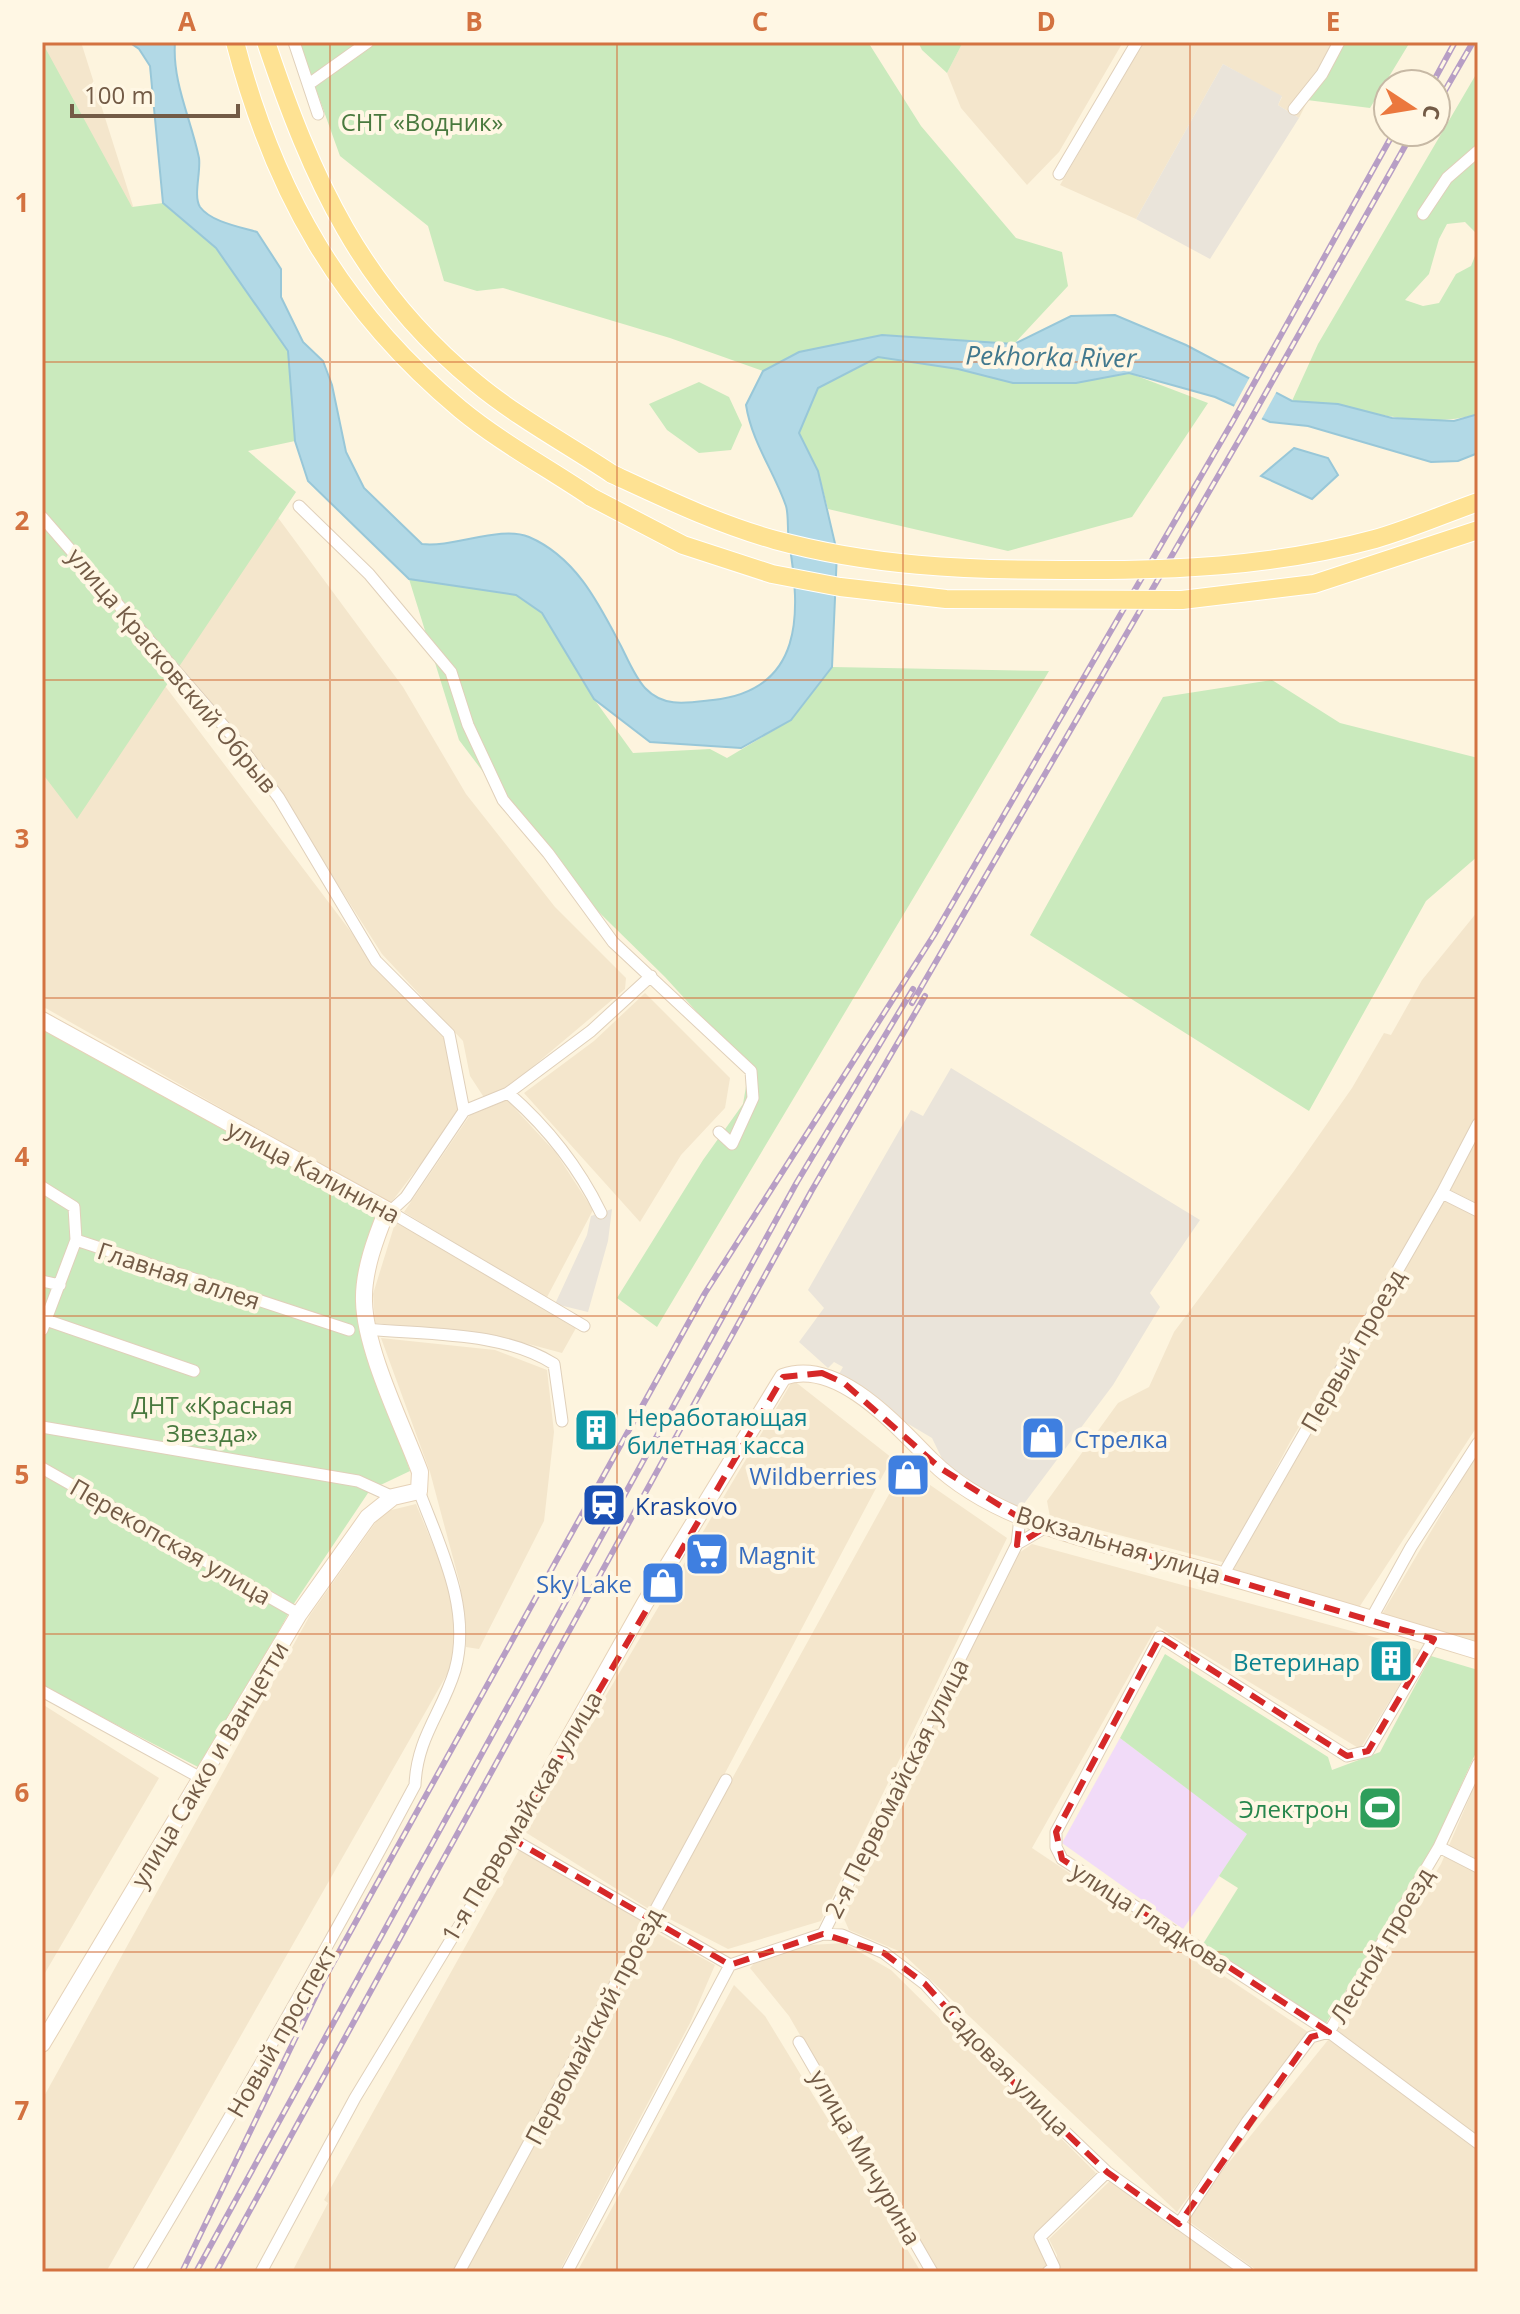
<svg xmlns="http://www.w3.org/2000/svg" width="1520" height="2314" font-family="'Open Sans',sans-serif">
<rect width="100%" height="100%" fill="#fdf4de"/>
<path fill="#f4e6cc" d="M42 42H81L133 206 107 298 231 454 403 687 466 794 555 907 626 978 625 989 505 1090 485 1099 470 1076 463 1041 382 954 264 769 158 640Z
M963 42H1123L1059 152 1027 185 961 108 947 73Z
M1144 42H1337L1299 118 1278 105 1282 97 1223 64 1136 219 1060 185Z
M42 543 91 588 373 961 447 1035 462 1110 390 1204 42 1006Z
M1478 911V1119L1436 1199 1290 1442 1226 1563 1050 1517 1047 1501 1118 1403 1149 1387 1174 1332 1294 1171 1352 1088 1384 1033 1391 1035 1422 980Z
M645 993 730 1078 725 1108 681 1155 640 1222 524 1093 594 1041Z
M507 1100 556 1153 593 1210 546 1299 404 1212 470 1115Z
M1478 1132V1204L1448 1189Z
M1442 1199 1478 1216V1425L1358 1609 1232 1569Z
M396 1220 576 1328 562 1353 502 1337 375 1323 373 1294Z
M381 1338 495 1350 547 1370 554 1432 544 1521 479 1649 466 1647 460 1584 430 1472Z
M793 1380 892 1458 652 1911 525 1832Z
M1478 1452V1643L1382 1614Z
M904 1467 1007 1538 821 1921 728 1949 658 1913Z
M416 1504 449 1584 457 1634 450 1669 106 2272H42V2100L310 1615 383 1512Z
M1032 1544 1421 1650 1360 1749 1157 1626 1032 1848 1308 2032 1177 2212 901 1952 849 1930 842 1914 1016 1555Z
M42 1704 159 1778 42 1978Z
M1478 1778V2272H1259L1184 2218 1341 2024 1441 1864Z
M519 1850 646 1922 455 2272H292L328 2203 324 2200Z
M651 1930 715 1965 690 2023 559 2272H463Z
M844 1943 891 1970 1096 2173 1035 2234 1047 2265 1040 2272H937L789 2016 750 1968 757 1960 811 1945Z
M734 1985 765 2016 921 2272H577Z
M1112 2179 1237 2272H1058L1057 2255 1049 2239Z"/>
<path fill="#eae4da" d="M1223 64 1282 96 1278 105 1299 118 1210 259 1136 219Z
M951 1068 1200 1220 1150 1293 1160 1307 1113 1385 1020 1509 947 1469 932 1438 883 1409 839 1374 843 1367 834 1362 828 1368 799 1342 824 1308 808 1290 911 1110 923 1116Z
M612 1209 608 1241 588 1312 555 1304 587 1235 591 1216Z"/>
<path fill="#f1dbf8" d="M1120 1738 1248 1834 1183 1929 1062 1843Z"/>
<path fill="#caeabd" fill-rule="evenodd" d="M42 42 132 207 163 203 216 248 288 351 295 441 248 451 296 492 77 819 42 773Z
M299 42H868L921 126 1016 238 1062 252 1068 286 1014 344 882 335 799 352 763 371 670 338 503 288 477 291 444 281 428 226 340 156Z
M918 42H963L947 73 922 50Z
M1337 42H1410L1370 108 1307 100Z
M1478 71V414C1417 432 1355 405 1292 401L1318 344ZM1465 222 1477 234V251L1471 266 1456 274 1439 303 1423 306 1405 300 1429 274 1439 239 1447 224Z
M878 357 958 369 1014 383H1076L1129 373 1208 403 1132 517 1008 551 828 509 818 471 795 425 818 388Z
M699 382 729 397 742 425 731 450 699 453 667 430 649 404Z
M409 579 516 595 542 613 594 699 633 753 710 749 727 758 791 720 832 667 1049 671 657 1327 617 1298 703 1160 743 1104 749 1069 665 977 561 875 459 740Z
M1272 680 1340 723 1478 758V856L1426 901 1309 1111 1030 935 1163 697Z
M42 1028 378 1214 360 1323 410 1471 370 1490 295 1602 238 1704 198 1767 42 1686Z
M1165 1654 1328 1757 1332 1770 1380 1752 1431 1656 1478 1670V1748L1433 1847 1325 2025 1203 1944 1238 1888 1219 1876 1247 1834 1120 1738Z"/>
<path fill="#b2d9e6" stroke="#98c7d8" stroke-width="2" d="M129 42H175C172 82 191 119 199 158 201 172 193 196 200 207 211 222 240 227 257 232L281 269V297L303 342 323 361 332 385 346 452 364 488 422 544C453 548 501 525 529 537 576 557 599 604 621 646 628 660 635 677 645 688 664 708 687 703 713 700 804 690 801 613 789 542 787 531 789 516 786 506 774 471 752 443 746 405L763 371 799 352 882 335 1014 344 1071 316 1115 315 1186 345 1292 401 1338 404 1392 418 1454 421 1478 414V453L1458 461 1431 462 1308 426 1270 422 1215 397 1129 373 1076 383H1013L958 369 878 357 818 388 799 433 818 471 837 552 832 667 791 720 741 748 650 742 594 699 542 613 516 595 409 579 308 481 295 441 288 351 216 248 163 203 150 66 139 49Z
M1294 448 1328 458 1338 475 1312 499 1261 476Z"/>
<path fill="#fdf4de" d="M1251 375 1278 389 1260 422 1232 410Z"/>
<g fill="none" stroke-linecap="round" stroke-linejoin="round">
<g stroke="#e0d0ba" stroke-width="13">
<path id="street" d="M294 42 318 114
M309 84 368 42
M1294 109 1322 74 1339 42
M1059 174 1137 42
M1423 214 1447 178 1478 151
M299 506 369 574 451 672 468 725 503 800 548 853 613 942 751 1071 753 1098 732 1144 719 1132
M42 517 235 739 279 798 376 961 449 1034 464 1111
M508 1093C546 1126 579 1168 601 1213
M42 1187 74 1207 76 1240 349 1330
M1442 1193 1478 1211
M387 1210 394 1208 406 1197 464 1111 508 1093 591 1031 651 976
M387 1210 584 1326
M42 1281 60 1285
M46 1320 194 1371
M367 1329C427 1335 502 1331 554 1364L562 1421
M42 1330 76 1240
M42 1427 358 1481 393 1497
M42 1468 299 1614
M1017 1544 1048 1526
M1223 1575 1442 1193 1478 1124
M1370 1621 1411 1547 1478 1443
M1434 1639 1368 1751 1347 1756 1160 1637 1056 1832V1847L1062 1859 1329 2032 1478 2143
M42 1691 199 1777
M1439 1847 1478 1867
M823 1934 1017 1544 1020 1518
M799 2042 932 2272
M1179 2224 1247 2122 1311 2037 1329 2032 1439 1847 1478 1764
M138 2272C234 2112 327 1950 415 1785 417 1737 442 1713 455 1670 472 1609 440 1547 419 1491
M261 2272 355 2098 512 1839 730 1965
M459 2272 726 1780
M567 2272 730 1965 823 1934 842 1935 884 1953 925 1984 1015 2084 1107 2172 1247 2272
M1048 2272 1054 2267 1040 2237 1107 2172"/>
</g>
<g stroke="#e6d2b8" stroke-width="18">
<path id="secondary" d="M42 1020 387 1210C376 1237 363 1271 364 1301 365 1350 402 1424 420 1472L419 1491 393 1497 368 1517 299 1614 42 2044
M512 1839 645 1603 783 1377C837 1357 896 1425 932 1461 1001 1529 1120 1546 1211 1572 1300 1597 1389 1624 1478 1651"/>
</g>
<g stroke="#fff" stroke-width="20">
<path id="primary" d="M235 42C274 192 340 309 460 409 500 442 548 468 591 497
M266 42C312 179 361 289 476 383 517 417 567 444 612 474"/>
</g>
<use href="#street" stroke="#fff" stroke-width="11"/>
<use href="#secondary" stroke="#fff" stroke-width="16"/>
<use href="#primary" stroke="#fee293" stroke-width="18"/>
<g stroke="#b79ec5" stroke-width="6">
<path id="rail" d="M1432 84 1455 42
M1436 106 1473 42
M912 1003 1246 428 1413 132
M182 2272 324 1979 705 1293 934 935 1233 421 1394 132
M196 2272 797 1182 913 989
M216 2272 812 1190 925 996"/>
</g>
<use href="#rail" stroke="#fff7e4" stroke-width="3" stroke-dasharray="9" stroke-linecap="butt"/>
<g stroke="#fff" stroke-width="20" stroke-linecap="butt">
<path id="primary-bridge" d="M612 474C666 499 718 524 775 540 870 566 965 570 1063 570 1169 571 1272 567 1375 539 1410 529 1444 514 1478 502
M591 497 683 545 772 574 840 587 946 599 1182 600 1314 584 1478 530"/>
</g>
<use href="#primary-bridge" stroke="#fee293" stroke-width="18"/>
</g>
<path fill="none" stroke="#d62828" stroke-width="6" stroke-dasharray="16 10" stroke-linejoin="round" d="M822 1373 844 1383 940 1468 1020 1518 1017 1545 1048 1526 1434 1639 1368 1751 1347 1756 1160 1637 1056 1832 1062 1859 1329 2032 1311 2037 1179 2224 1107 2172 1015 2084 925 1984 884 1953 823 1934 730 1965 512 1839 783 1377Z"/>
<path fill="none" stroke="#d37240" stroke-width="2" stroke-opacity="0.55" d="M330 42V2272M617 42V2272M903 42V2272M1190 42V2272M42 362H1478M42 680H1478M42 998H1478M42 1316H1478M42 1634H1478M42 1952H1478"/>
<defs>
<g id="building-square" transform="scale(2.3)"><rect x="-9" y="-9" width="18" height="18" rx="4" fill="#0f9aa8" stroke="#fff7e4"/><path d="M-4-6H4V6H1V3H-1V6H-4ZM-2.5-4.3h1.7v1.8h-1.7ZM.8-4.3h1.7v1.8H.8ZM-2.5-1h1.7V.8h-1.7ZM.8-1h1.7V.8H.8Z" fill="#fff"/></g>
<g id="shop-square" transform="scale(2.3)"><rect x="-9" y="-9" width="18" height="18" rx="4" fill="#3f7fe0" stroke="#fff7e4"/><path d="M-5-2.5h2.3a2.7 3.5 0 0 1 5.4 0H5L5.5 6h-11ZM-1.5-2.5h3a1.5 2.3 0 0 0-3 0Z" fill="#fff"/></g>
<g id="station-square" transform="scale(2.3)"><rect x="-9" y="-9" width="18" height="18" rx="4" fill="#1a4fb4" stroke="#fff7e4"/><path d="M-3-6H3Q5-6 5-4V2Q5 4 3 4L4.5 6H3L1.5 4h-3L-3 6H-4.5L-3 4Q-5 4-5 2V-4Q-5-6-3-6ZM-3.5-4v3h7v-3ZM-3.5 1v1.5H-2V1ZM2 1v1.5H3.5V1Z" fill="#fff"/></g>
<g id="supermarket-square" transform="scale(2.3)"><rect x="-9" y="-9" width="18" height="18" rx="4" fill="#3f7fe0" stroke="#fff7e4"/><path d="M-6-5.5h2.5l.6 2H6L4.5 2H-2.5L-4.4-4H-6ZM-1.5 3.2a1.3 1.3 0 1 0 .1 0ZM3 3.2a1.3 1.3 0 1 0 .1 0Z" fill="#fff"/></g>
<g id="stadium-square" transform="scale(2.3)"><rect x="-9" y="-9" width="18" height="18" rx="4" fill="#2e9e5b" stroke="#fff7e4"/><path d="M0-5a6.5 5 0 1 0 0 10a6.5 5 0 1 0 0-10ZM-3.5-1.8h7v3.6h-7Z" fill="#fff"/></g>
</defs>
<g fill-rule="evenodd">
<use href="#building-square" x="596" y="1430"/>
<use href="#shop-square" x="1043" y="1438"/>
<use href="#shop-square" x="908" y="1475"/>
<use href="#station-square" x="604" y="1505"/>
<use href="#supermarket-square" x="707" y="1554"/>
<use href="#shop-square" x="663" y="1583"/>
<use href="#building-square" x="1391" y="1661"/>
<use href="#stadium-square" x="1380" y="1808"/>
</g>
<g text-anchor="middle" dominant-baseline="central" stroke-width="8" stroke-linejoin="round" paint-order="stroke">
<g font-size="24" fill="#49793e" stroke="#fff7e4">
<text x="422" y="121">СНТ «Водник»</text>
<text x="212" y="1404">ДНТ «Красная<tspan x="212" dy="28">Звезда»</tspan></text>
</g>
<g font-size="24" fill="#735b46" stroke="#fff7e4">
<text transform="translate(173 670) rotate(50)">улица Красковский Обрыв</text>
<text transform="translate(314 1171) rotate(28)">улица Калинина</text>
<text transform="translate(179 1275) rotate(18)">Главная аллея</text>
<text transform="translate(1352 1350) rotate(-60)">Первый проезд</text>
<text transform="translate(171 1541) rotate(30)">Перекопская улица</text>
<text transform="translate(1119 1544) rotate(17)">Вокзальная улица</text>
<text transform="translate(209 1764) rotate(-59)">улица Сакко и Ванцетти</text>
<text transform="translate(896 1788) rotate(-63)">2-я Первомайская улица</text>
<text transform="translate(521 1816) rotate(-59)">1-я Первомайская улица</text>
<text transform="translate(1151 1917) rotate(33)">улица Гладкова</text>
<text transform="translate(1381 1945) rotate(-59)">Лесной проезд</text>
<text transform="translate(593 2026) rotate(-62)">Первомайский проезд</text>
<text transform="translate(281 2031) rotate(-60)">Новый проспект</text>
<text transform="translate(1006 2069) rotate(46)">Садовая улица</text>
<text transform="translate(866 2157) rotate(60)">улица Мичурина</text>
</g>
<g font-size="24" fill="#0d838f" stroke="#fff7e4" text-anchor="start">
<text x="627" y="1416">Неработающая<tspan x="627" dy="28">билетная касса</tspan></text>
<text x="1360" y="1661" text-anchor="end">Ветеринар</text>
</g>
<g font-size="24" fill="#366cbe" stroke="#fff7e4" text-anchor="start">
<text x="1074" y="1438">Стрелка</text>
<text x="877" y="1475" text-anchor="end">Wildberries</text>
<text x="738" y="1554">Magnit</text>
<text x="632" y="1583" text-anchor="end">Sky Lake</text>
</g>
<g font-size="24" fill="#164399" stroke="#fff7e4" text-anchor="start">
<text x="635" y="1505">Kraskovo</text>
</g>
<g font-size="24" fill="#27864d" stroke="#fff7e4" text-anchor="end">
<text x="1349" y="1808">Электрон</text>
</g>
<g font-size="26" font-style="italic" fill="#42798e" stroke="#fff7e4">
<text transform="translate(1051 356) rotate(1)">Pekhorka River</text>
</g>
</g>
<rect width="1520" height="2314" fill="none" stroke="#fff7e4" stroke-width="88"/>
<g transform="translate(1412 108) rotate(102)"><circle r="38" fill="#fff7e4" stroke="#c7b9a5" stroke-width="2"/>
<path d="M0-6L14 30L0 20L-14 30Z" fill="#eb783e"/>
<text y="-12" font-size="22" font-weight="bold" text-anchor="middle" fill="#735b46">С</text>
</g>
<path d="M72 104v12h166v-12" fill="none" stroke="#735b46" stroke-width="4"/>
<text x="84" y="104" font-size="24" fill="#735b46" stroke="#fff7e4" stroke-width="6" paint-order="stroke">100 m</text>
<rect x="44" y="44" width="1432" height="2226" fill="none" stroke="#d37240" stroke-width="3"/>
<g font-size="26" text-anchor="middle" font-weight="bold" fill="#d37240">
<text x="187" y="31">A</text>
<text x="474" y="31">B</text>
<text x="760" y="31">C</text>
<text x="1046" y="31">D</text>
<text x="1333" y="31">E</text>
<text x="22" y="212">1</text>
<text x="22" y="530">2</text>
<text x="22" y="848">3</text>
<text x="22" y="1166">4</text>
<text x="22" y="1484">5</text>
<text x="22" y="1802">6</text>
<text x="22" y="2120">7</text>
</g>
</svg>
